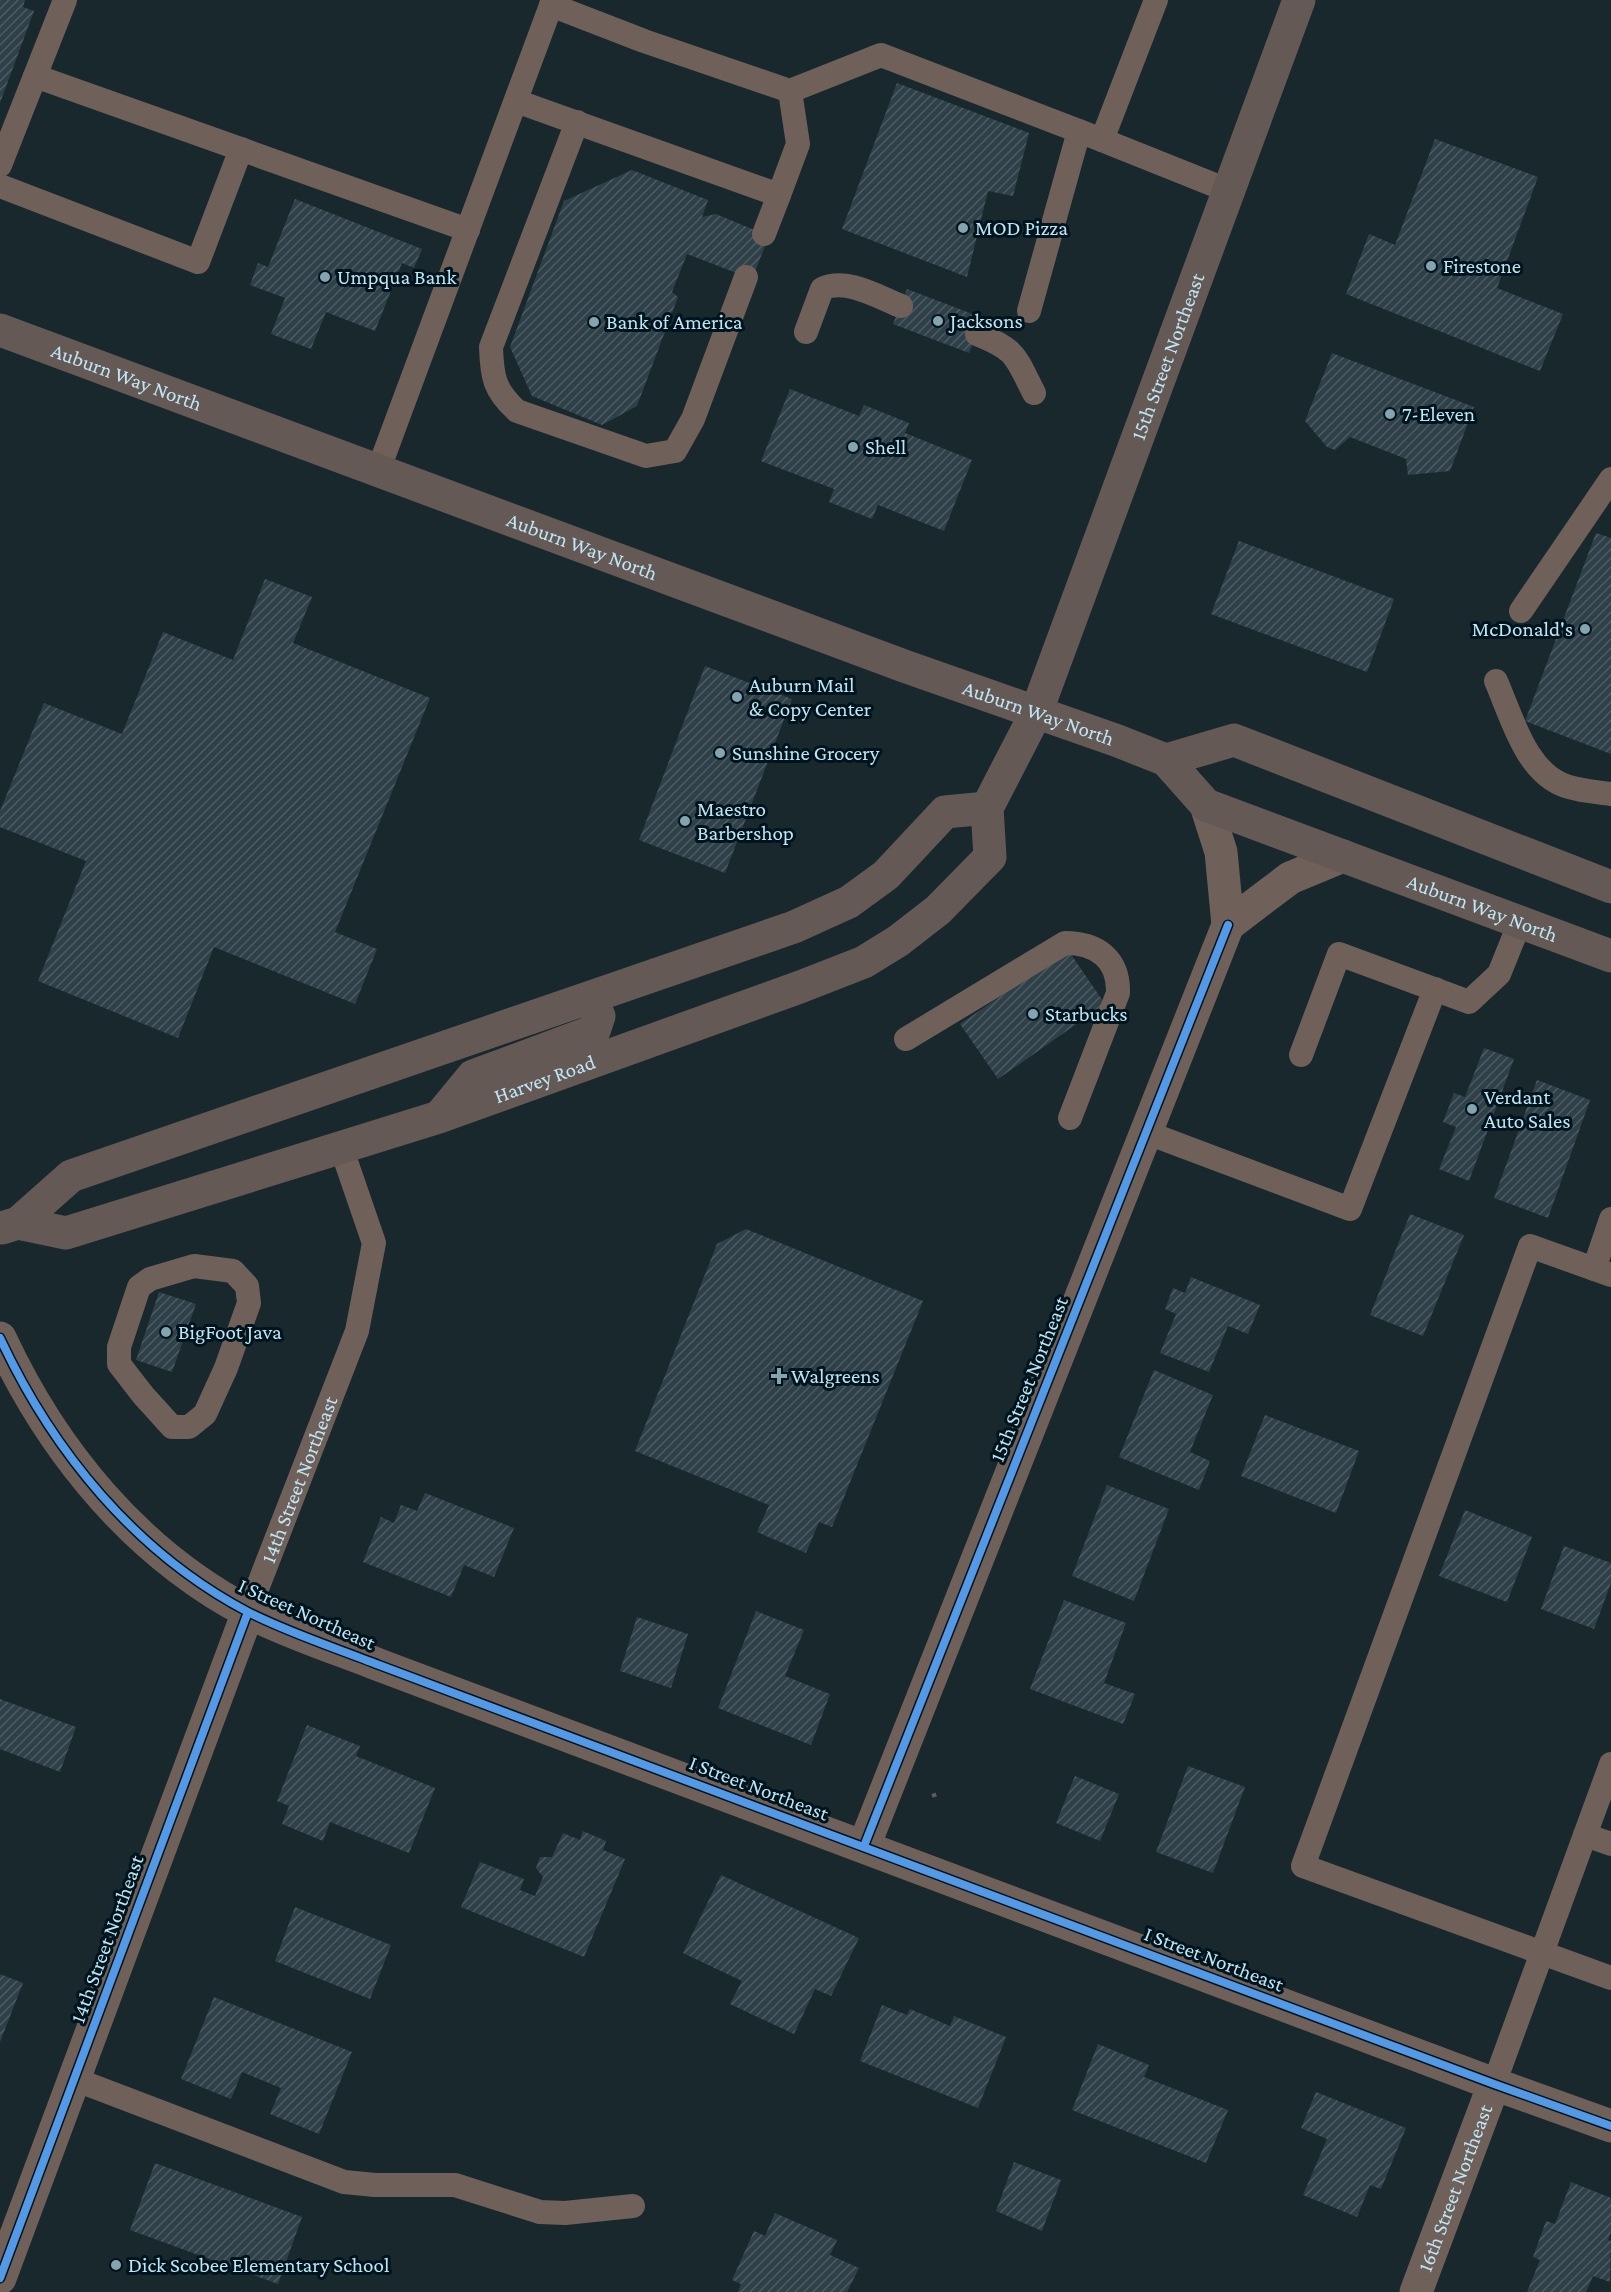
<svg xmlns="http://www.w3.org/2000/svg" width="1611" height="2292" font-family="'Crimson Pro',serif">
<defs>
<pattern id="building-hatch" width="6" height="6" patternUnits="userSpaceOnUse" patternTransform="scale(1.5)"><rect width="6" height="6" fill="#2f4049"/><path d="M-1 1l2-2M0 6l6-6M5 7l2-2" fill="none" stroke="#4b5c64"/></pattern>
</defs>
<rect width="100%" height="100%" fill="#19282d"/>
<path fill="url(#building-hatch)" d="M0 0H25L23 7 34 11 0 103Z
M897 83 1029 133 1013 196 988 191 967 277 842 229Z
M1435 139 1538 177 1497 288 1563 314 1540 371 1346 294 1369 234 1395 245Z
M632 170 708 200 702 217 716 214 769 236 752 279 687 254 672 292 678 297 637 406 602 425 532 396 510 347 564 201Z
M295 199 422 249 414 268 402 263 375 331 326 312 311 349 271 334 285 298 250 285 258 263 268 267Z
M907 289 983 318 969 353 893 324Z
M1332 353 1474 407 1450 471 1408 475 1406 459 1350 437 1335 450 1327 447 1305 421Z
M790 389 859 416 864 405 909 423 905 433 972 460 944 531 878 505 872 519 829 502 834 489 761 461Z
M1596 533 1611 538V754L1525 721Z
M1239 541 1394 599 1367 672 1211 614Z
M265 579 312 597 293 643 430 698 335 932 377 949 355 1004 214 947 178 1038 38 981 86 861 0 827V811L44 703 122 734 163 632 233 660Z
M705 666 792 699 725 873 639 840Z
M1068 950 1105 1004 998 1079 960 1024Z
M1484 1048 1514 1059 1469 1181 1439 1169 1456 1127 1443 1122 1454 1093 1465 1097Z
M1537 1080 1590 1100 1548 1218 1494 1198Z
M1410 1214 1464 1235 1423 1336 1370 1315Z
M746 1229 923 1301 832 1527 819 1522 806 1553 757 1532 769 1505 635 1451 717 1244Z
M1191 1277 1260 1305 1248 1334 1228 1326 1209 1372 1160 1353 1176 1314 1165 1309 1173 1288 1185 1293Z
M159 1292 196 1304 172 1372 136 1360Z
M1154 1370 1213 1395 1190 1452 1210 1461 1199 1490 1119 1457Z
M1265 1415 1359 1451 1336 1513 1241 1476Z
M1107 1485 1169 1509 1134 1601 1072 1576Z
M425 1493 514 1528 494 1577 464 1565 451 1597 363 1562 381 1517 394 1523 401 1505 417 1511Z
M1465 1510 1532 1537 1507 1602 1439 1576Z
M1564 1546 1611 1563V1583L1594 1629 1541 1609Z
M1064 1600 1126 1623 1104 1683 1135 1694 1123 1724 1030 1689Z
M756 1611 804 1630 785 1676 830 1694 811 1745 718 1708Z
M637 1617 688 1634 671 1688 620 1671Z
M0 1699 76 1727 60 1772 0 1749Z
M307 1725 360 1746 356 1756 435 1788 409 1853 330 1822 323 1841 282 1824 289 1806 277 1801Z
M1188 1766 1245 1787 1213 1873 1156 1852Z
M1075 1776 1119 1794 1100 1841 1056 1823Z
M583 1831 606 1841 603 1850 625 1859 584 1957 461 1907 480 1862 524 1879 520 1890 535 1896 543 1877 536 1868 540 1857H552L563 1833 580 1840Z
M721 1875 859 1938 831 1996 815 1989 794 2034 730 2004 742 1981 683 1953Z
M295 1907 391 1945 370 1999 275 1961Z
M0 1974 23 1983 0 2042Z
M214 1997 352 2052 319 2134 270 2114 281 2088 242 2072 231 2099 181 2079Z
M882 2005 907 2015 910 2009 950 2026 954 2016 1006 2037 978 2108 860 2061Z
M1098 2044 1149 2065 1144 2077 1228 2110 1206 2163 1072 2110Z
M1316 2092 1406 2128 1381 2189 1370 2185 1357 2217 1303 2195 1327 2139 1301 2128Z
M1014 2162 1061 2180 1042 2231 996 2211Z
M155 2163 302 2217 278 2284 130 2230Z
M1571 2182 1611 2198V2232L1608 2240 1611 2241 1610 2282 1593 2276 1586 2292H1527L1540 2260 1533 2257 1546 2221 1555 2224Z
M775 2213 837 2240 830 2255 859 2268 847 2292H738L741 2284 732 2280 754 2231 765 2236Z"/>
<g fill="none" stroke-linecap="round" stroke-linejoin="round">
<path stroke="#605c59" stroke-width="4" stroke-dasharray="4.5 4.5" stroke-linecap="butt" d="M932 1796 937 1794"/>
<g stroke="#6f605a" stroke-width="24">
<path d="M1156 0 1102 140 1227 190"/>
<path d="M551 5 644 41 790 91 881 55 1102 140"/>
<path d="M35 76 468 230"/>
<path d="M516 101 779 195 798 144 790 91"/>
<path d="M577 122 491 347C492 377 494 390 517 411L646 456 675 451 693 419 746 277"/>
<path d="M0 165 65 0"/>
<path d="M0 186 198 262 241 149"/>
<path d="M764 234 779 195"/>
<path d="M1029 311 1079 131"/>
<path d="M806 332 822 289C846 277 878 297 901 306"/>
<path d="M977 334C1017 350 1015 356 1034 393"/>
<path d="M378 471 553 0"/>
<path d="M1521 611 1611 479"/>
<path d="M1496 681C1512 717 1526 775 1569 787 1582 791 1597 792 1611 794"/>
<path d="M906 1039 1065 943C1097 943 1119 959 1118 993L1070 1118"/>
<path d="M1301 1055 1339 954 1469 1002 1499 974 1520 922"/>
<path d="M1145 1132 1350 1209 1435 989"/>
<path d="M194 1266 233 1271 247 1286 249 1303 226 1368 205 1414 189 1427H172L143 1395 119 1364V1347L139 1287 150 1279Z"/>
<path d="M1594 1269 1611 1219"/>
<path d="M1611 1275 1530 1246 1303 1866 1611 1978"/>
<path id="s1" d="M248 1612 357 1331 374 1243 341 1147"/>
<path d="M1585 1835 1611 1844"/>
<path d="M74 2079 344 2182 375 2185H455L540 2212 565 2213 633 2206"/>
<path d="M1494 2084 1611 1764"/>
</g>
<g stroke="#6f605a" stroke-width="33">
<path d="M1206 805 1221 852 1228 925 1290 878 1343 856"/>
<path d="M864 1846 1228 925"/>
<path id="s2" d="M1416 2292 1494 2084"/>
</g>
<path stroke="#6f605a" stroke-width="33" d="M0 1338C53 1452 136 1553 248 1612 289 1633 336 1648 379 1665L1494 2084 1611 2126
M0 2278 248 1612"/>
<g stroke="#645955" stroke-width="33">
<path id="s3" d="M0 330 904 666 1118 741 1166 760 1206 805 1611 956"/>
<path d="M1166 760 1234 740 1611 887"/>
<path d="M440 1116 473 1076 594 1031 599 1016 589 999"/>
<path id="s4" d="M18 1223 66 1233 439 1117 800 987 864 962 898 941 938 910 990 857 987 808 1036 713 1299 0"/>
<path d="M2 1228 18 1223 71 1176 794 927 849 902 886 875 945 812 987 808"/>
</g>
<g stroke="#00141d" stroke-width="11">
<path id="cycleway" d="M0 1338C53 1452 136 1553 248 1612 289 1633 336 1648 379 1665L1494 2084 1611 2126
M864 1846 1228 925
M0 2278 248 1612"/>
</g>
<use href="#cycleway" stroke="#5399e6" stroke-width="8"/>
</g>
<g fill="#84a4af" stroke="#00141d" stroke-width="2">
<circle cx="963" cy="228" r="6"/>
<circle cx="1431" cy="266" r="6"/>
<circle cx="325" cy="277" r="6"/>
<circle cx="938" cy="321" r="6"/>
<circle cx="594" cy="322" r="6"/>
<circle cx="1390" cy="414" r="6"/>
<circle cx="853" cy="447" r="6"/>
<circle cx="1585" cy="629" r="6"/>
<circle cx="737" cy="697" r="6"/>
<circle cx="720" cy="753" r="6"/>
<circle cx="685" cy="821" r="6"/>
<circle cx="1033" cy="1014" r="6"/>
<circle cx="1472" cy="1109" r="6"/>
<circle cx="166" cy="1332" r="6"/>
<path d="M776 1367h6v6h6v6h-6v6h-6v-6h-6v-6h6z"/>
<circle cx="116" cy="2265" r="6"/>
</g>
<g text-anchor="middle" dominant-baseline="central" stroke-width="6" stroke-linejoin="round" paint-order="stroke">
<g font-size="21" fill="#bee6f5" stroke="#00141d" text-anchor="start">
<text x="975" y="228">MOD Pizza</text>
<text x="1443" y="266">Firestone</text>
<text x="337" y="277">Umpqua Bank</text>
<text x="950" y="321">Jacksons</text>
<text x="606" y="322">Bank of America</text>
<text x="1402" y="414">7-Eleven</text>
<text x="865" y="447">Shell</text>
<text x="1573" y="629" text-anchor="end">McDonald's</text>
<text x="749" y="685">Auburn Mail<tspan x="749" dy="24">&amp; Copy Center</tspan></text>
<text x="732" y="753">Sunshine Grocery</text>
<text x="697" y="809">Maestro<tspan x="697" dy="24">Barbershop</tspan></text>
<text x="1045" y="1014">Starbucks</text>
<text x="1484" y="1097">Verdant<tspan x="1484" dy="24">Auto Sales</tspan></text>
<text x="178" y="1332">BigFoot Java</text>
<text x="791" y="1376">Walgreens</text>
<text x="128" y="2265">Dick Scobee Elementary School</text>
</g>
<g font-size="21" fill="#bee6f5" stroke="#00141d">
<text stroke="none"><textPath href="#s4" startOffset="1593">15th Street Northeast</textPath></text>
<text stroke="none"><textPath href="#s3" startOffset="135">Auburn Way North</textPath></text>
<text stroke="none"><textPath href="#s3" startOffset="621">Auburn Way North</textPath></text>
<text stroke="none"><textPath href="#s3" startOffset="1107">Auburn Way North</textPath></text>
<text stroke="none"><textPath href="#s3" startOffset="1598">Auburn Way North</textPath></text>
<text stroke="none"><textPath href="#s4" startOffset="552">Harvey Road</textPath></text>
<text transform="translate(1029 1379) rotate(-68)">15th Street Northeast</text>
<text stroke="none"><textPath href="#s1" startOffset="142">14th Street Northeast</textPath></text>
<text transform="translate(307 1614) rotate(24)">I Street Northeast</text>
<text transform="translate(759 1788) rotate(21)">I Street Northeast</text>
<text transform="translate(107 1939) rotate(-70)">14th Street Northeast</text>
<text transform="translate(1214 1959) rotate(21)">I Street Northeast</text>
<text stroke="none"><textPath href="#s2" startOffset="111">16th Street Northeast</textPath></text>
</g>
</g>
</svg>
